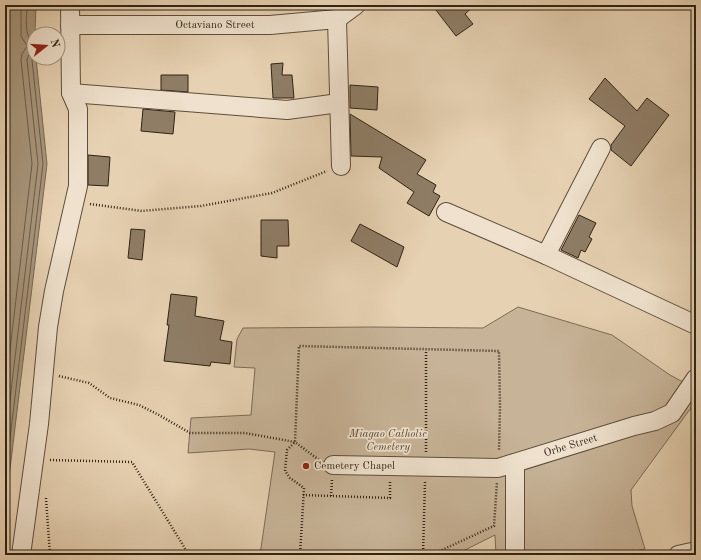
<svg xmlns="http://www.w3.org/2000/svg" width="701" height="560" font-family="'Old Standard TT',serif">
<rect width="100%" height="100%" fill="#e6d1b2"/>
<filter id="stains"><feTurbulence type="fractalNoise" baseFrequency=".005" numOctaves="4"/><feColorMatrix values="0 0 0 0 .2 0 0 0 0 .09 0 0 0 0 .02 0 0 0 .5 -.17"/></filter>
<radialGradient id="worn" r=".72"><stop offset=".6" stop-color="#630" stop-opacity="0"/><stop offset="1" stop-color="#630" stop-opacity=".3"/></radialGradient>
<path fill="#c7b397" stroke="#7c6b56" d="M518 307 612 335 670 375 696 389V401L631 490 632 506 645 549 617 555H496L495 535 455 555H260L275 452 249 449 188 453 191 418 251 415 255 368 234 367 237 339 243 328 373 327 483 328Z"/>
<path fill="#a8967c" stroke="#786852" d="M5 5H36L34 58H36L47 164 5 510Z"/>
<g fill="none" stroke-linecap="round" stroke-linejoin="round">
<path stroke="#6c5c48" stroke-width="1" d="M27 5C27 16 23 37 34 43
M5 392 32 164 21 60 22 54 27 46 21 36V5
M5 442 38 164 27 60 29 54 34 50
M5 480 43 164 32 60 34 55"/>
</g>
<path fill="#8f7d66" stroke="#302314" d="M432 5H475L465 14 473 24 456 36Z
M283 63 282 75H292L294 98H273L271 64Z
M161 75H188V92L161 90Z
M605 78 637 111 647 98 669 115 631 166 611 150V145L625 126 589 99Z
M350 85 378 87 377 110 350 108Z
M143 109 175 112 173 134 141 131Z
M350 114 426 160 417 174 436 185 433 192 440 196 429 216 407 203 414 192 379 168 382 157 351 156Z
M88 155 110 157 108 186 88 185Z
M579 215 596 223 589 237 592 239 585 252 581 250 578 258 561 250Z
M261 220H288L289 246H277V258L261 256Z
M360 224 404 247 397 267 351 241Z
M131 229 145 230 142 260 128 258Z
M171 294 197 297 195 316 224 321 220 340 232 342 230 364 211 362 210 366 164 361 169 325H167Z"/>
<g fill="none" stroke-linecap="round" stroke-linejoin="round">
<g stroke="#5e4e3c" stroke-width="20">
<g id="minor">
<path d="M337 19 341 166"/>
<path id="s1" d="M70 25H270L337 19 356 5"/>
<path d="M71 93 287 110 339 103"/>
<path d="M446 212 546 255 696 325"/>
<path d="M546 255 601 148"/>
<path id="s2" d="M333 465 498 468 634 426 655 421 672 413 696 378"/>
<path d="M21 555 39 424 48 327 54 291 78 186V109L71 93 70 5"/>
<path d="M515 555V463"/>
<path d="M678 555 696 551"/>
</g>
</g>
<path stroke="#302314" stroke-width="2.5" stroke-dasharray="1 2" stroke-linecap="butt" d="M90 204 142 211 201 206 272 193 327 171
M59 376 89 383 110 398 139 405 159 415 190 433H245L295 442 319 460
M426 452V351
M50 460 132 462 189 555
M303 495 390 498V481
M331 496 332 480
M46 498 50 555
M300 555 304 488 290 478 285 471 287 450 295 442 299 346 499 351 500 406 499 451
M423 555 425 481
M431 555 494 526 497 482"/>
<use href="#minor" stroke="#efe1cd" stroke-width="18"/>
</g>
<circle fill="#8f2418" stroke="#efe1cd" stroke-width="1.5" cx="306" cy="466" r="4"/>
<g text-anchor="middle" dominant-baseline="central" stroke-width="3.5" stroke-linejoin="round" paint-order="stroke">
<g font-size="11" fill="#302314" stroke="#efe1cd">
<text stroke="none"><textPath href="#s1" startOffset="145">Octaviano Street</textPath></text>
<text stroke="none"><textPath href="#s2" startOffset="241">Orbe Street</textPath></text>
</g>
<g font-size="11" font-style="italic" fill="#564735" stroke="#efe1cd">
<text x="388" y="434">Miagao Catholic<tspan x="388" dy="13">Cemetery</tspan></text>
</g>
<g font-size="11" fill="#302314" stroke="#efe1cd" text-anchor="start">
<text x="314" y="466">Cemetery Chapel</text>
</g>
</g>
<rect width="701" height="560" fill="none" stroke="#e6d1b2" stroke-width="20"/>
<rect x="6" y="6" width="689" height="548" fill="none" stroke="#302314" stroke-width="2"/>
<rect x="10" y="10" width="681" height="540" fill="none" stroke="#302314"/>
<g transform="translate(46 46) rotate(73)"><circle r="19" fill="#efe1cd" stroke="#a39583"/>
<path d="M0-3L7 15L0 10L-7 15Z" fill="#8f2418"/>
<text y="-6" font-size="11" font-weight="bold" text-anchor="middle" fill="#302314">N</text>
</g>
<rect width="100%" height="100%" filter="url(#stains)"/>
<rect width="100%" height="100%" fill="url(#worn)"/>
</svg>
